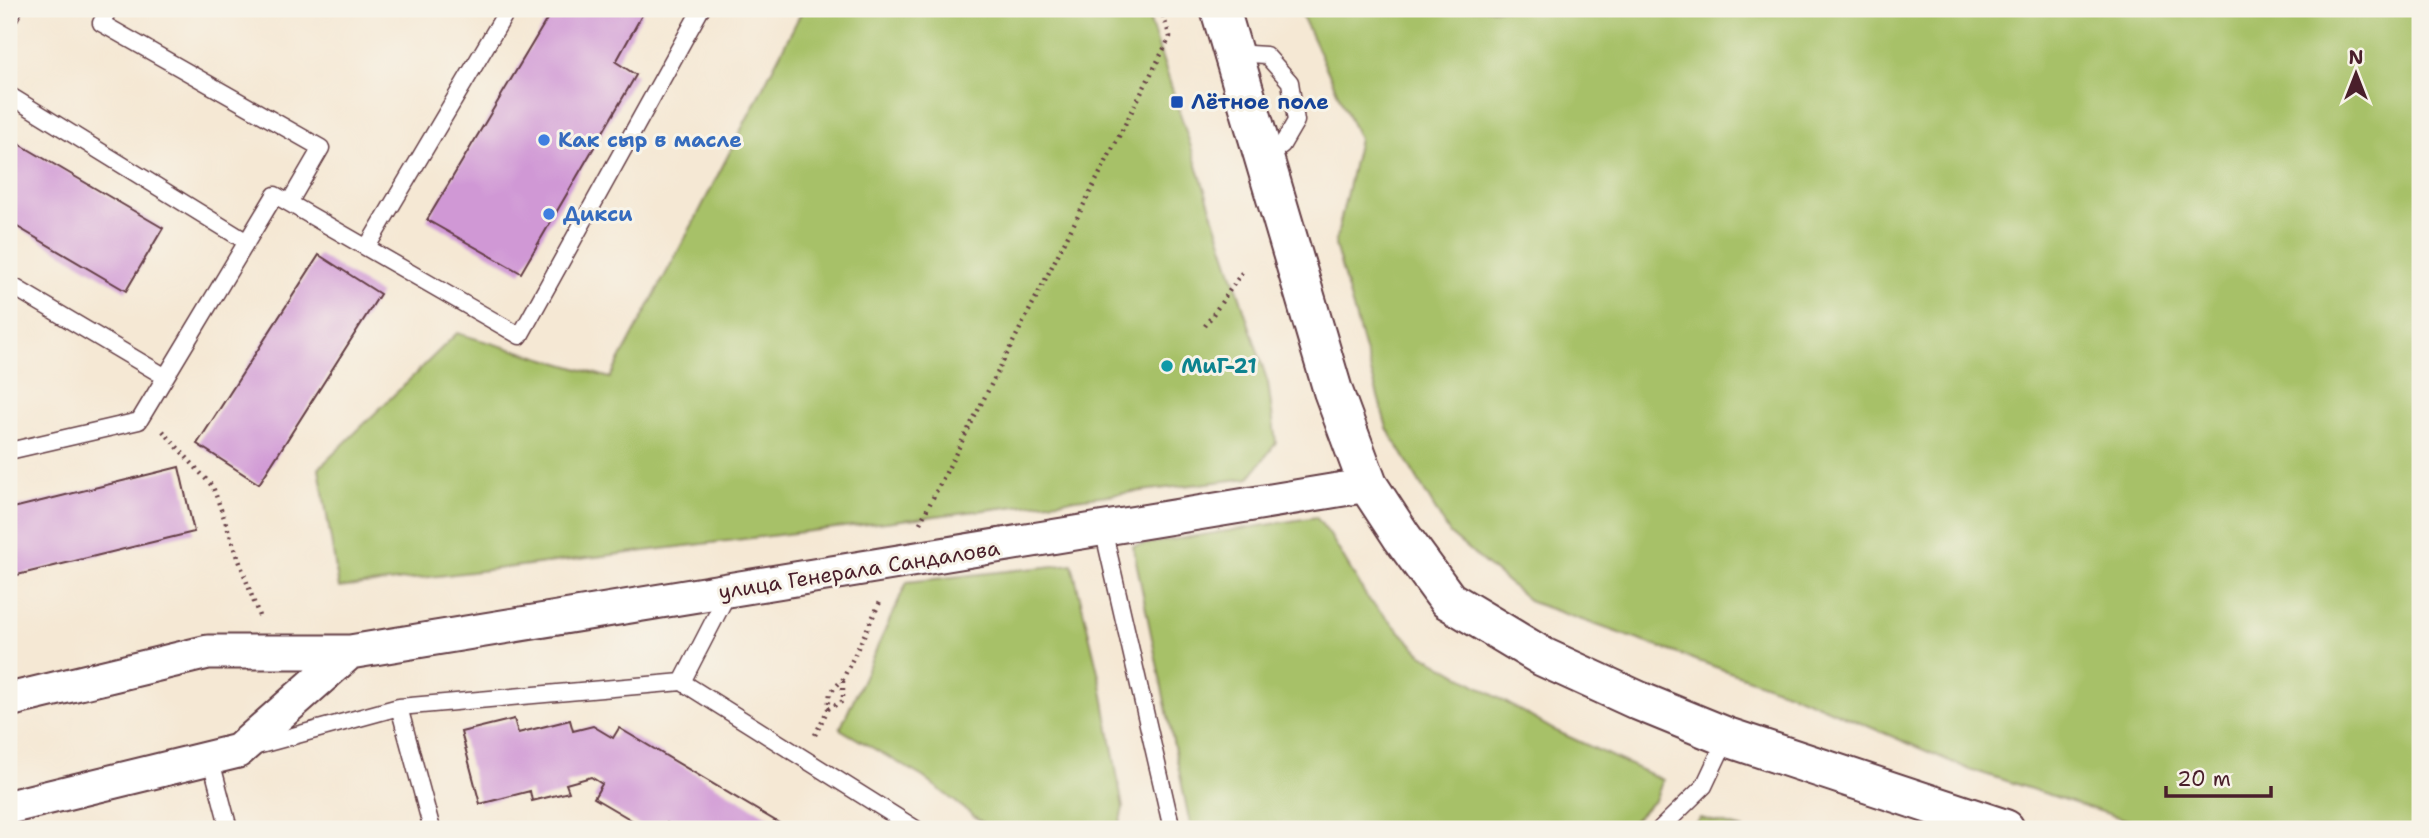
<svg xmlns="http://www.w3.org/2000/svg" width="2429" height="838" font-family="'Shantell Sans',sans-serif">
<rect width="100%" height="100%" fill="#f7f3e8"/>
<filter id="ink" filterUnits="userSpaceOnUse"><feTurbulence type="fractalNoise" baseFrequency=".0143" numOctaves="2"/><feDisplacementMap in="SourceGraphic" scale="14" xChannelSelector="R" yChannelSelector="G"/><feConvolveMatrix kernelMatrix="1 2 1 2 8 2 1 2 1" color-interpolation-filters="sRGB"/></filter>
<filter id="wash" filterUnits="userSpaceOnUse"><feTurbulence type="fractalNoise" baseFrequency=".00686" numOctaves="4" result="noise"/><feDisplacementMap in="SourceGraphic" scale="28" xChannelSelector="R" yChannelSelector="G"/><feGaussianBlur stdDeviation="1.57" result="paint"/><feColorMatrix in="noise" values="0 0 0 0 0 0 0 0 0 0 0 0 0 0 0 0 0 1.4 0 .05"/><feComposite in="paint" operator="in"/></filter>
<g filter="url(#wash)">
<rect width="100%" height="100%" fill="#f5e8d4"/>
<path fill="#a7c167" stroke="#787049" stroke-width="2" d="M803 9H1146L1268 383 1276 443 1249 478 339 588 319 468 457 333 610 378 698 214Z
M1299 9H2420V829H2155L1966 768 1795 695 1531 602 1450 534 1387 428 1335 245 1359 139Z
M1316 517 1330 535 1368 599 1422 654 1554 730 1663 780 1655 800 1625 829H1191L1133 546Z
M1072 564 1101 684 1123 808 1118 829H991L923 777 840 729 907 582Z
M1700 818H1701L1744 829H1688Z"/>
<g id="blocks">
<path fill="#d098d5" d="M553 9H642V15L616 62 636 75 521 273 427 220Z
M9 138 163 228 126 291 9 222Z
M319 255 380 294 259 484 197 444Z
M179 467 194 532 9 577V509Z
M514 719 518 733 570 720 573 731 593 726 613 738 619 728 789 829H678L667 823 663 829H647L594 798 602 784 591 777 566 784 569 792 532 801 530 791 480 804 461 732Z"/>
</g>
</g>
<g filter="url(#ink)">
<use href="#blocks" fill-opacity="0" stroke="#643d44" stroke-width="2"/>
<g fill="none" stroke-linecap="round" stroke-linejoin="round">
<g stroke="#643d44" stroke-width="19">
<path id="service" d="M109 9 101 23 321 148 289 203
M9 18 14 9
M1233 53 1266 55 1290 82 1296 121 1282 145 1265 158
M9 95 247 242
M367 247 508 9
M9 284 164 376
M9 451 139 421 275 195 520 336 701 9
M1103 529 1172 829
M682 682 729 591
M399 707 682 682 916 829
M253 747 399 707 432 829
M210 757 229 829
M1660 829 1704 786 1727 737"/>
</g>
<g stroke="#643d44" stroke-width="37">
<path id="minor" d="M9 700 208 652H350
M9 807 238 751 350 652 1368 485"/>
</g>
<g stroke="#643d44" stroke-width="42">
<path id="tertiary" d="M1220 9 1333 391 1368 485 1402 537 1448 600 1543 657 1639 701 1727 737 2005 829"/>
</g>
<path stroke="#643d44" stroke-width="4.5" stroke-dasharray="2 5" stroke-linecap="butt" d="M1205 326 1243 271
M163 431 213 487 260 619
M920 523 1170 37 1161 9
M828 709 843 701V680
M815 735 828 709 830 693 843 679 881 600"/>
<use href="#service" stroke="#fff" stroke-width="16"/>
<use href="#minor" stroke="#fff" stroke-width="33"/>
<use href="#tertiary" stroke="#fff" stroke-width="38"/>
</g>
</g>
<rect fill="#1a4fb4" stroke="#f7f3e8" stroke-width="2.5" x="1170" y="95" width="14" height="14" rx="3.5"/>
<g fill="#3f7fe0" stroke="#f7f3e8" stroke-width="2.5">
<circle cx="544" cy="140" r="7"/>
<circle cx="549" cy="214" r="7"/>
</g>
<circle fill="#0f9aa8" stroke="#f7f3e8" stroke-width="2.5" cx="1167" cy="366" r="7"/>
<g text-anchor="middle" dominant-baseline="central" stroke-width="6" stroke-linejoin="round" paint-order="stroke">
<g font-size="21" font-weight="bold" fill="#164399" stroke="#f7f3e8" text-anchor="start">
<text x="1191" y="102">Лётное поле</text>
</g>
<g font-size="21" font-weight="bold" fill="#366cbe" stroke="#f7f3e8" text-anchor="start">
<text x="558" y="140">Как сыр в масле</text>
<text x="563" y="214">Дикси</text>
</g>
<g font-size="21" font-weight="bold" fill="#0d838f" stroke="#f7f3e8" text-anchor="start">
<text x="1181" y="366">МиГ-21</text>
</g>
<g font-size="21" fill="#4a1f2b" stroke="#f7f3e8">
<text transform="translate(859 570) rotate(-9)">улица Генерала Сандалова</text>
</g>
</g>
<rect width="2429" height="838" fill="none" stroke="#f7f3e8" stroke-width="35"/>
<g transform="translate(2356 74)" stroke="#f7f3e8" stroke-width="5" paint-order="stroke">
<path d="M0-5L12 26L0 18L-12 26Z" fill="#4a1f2b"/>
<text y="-10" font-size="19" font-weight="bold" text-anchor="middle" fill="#4a1f2b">N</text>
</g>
<path d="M2166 786v10h105v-10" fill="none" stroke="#4a1f2b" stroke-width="3.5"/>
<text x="2177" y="786" font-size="21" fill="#4a1f2b" stroke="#f7f3e8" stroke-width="5" paint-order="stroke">20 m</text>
</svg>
